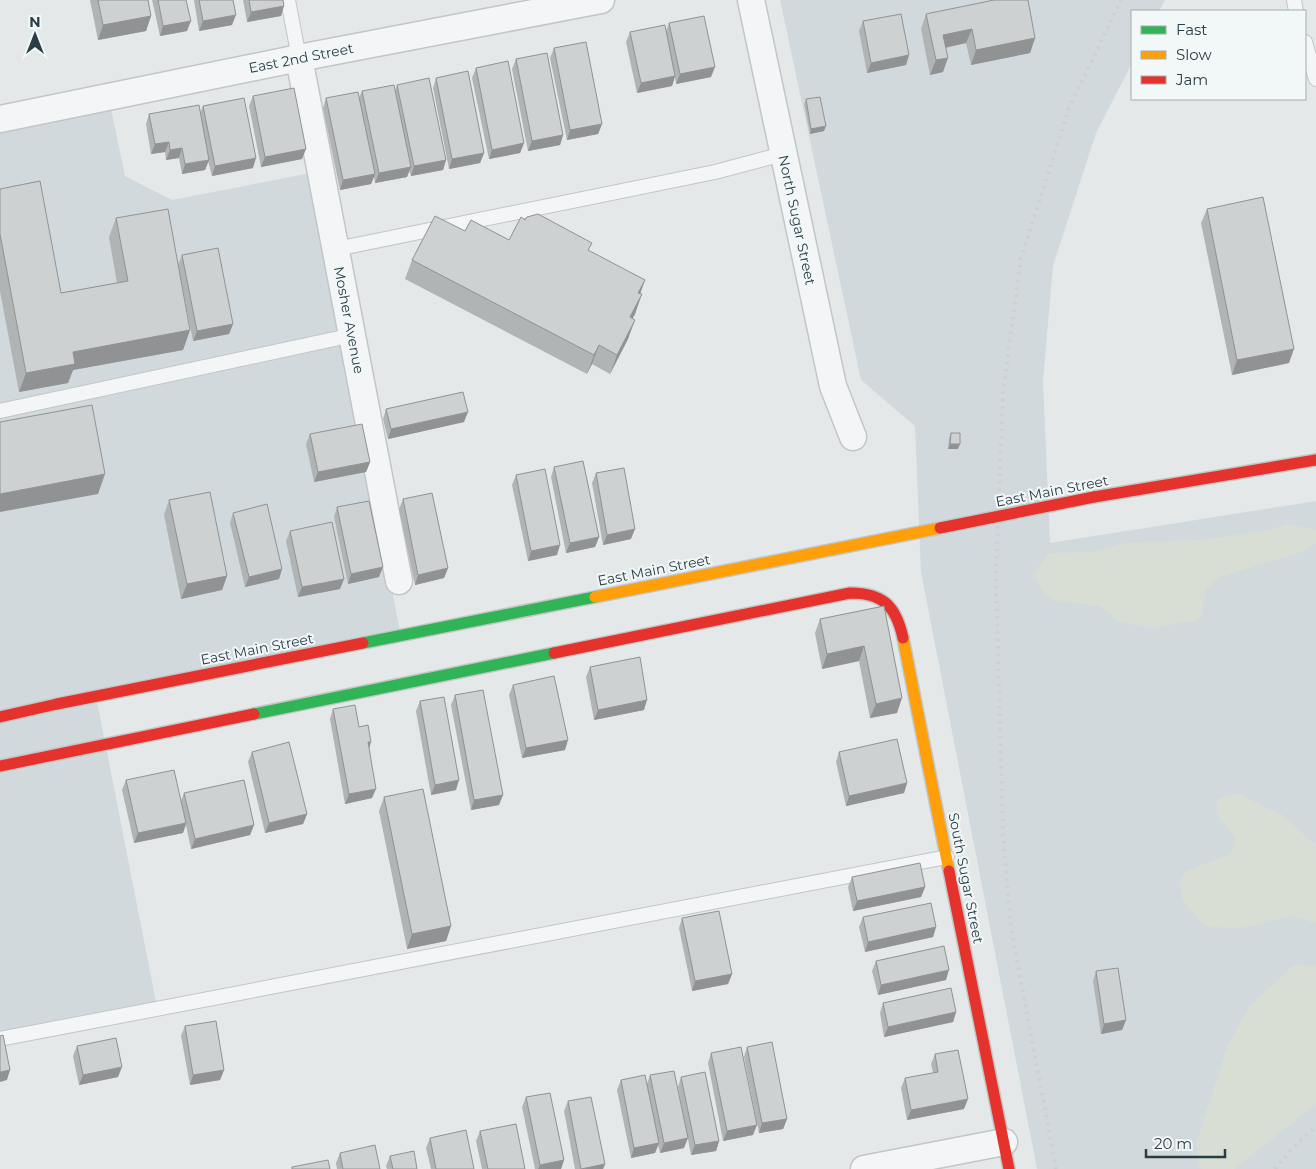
<svg xmlns="http://www.w3.org/2000/svg" width="1316" height="1169" font-family="Montserrat,sans-serif">
<rect width="100%" height="100%" fill="#e4e8e9"/>
<path fill="#d2d9dd" d="M780 0H1165L1159 11H1132V63L1096 133 1053 266 1043 381 1050 543 1316 501V1169H1037L921 572 915 426 861 380Z
M107 89 125 176 172 200 311 173 401 636 96 696 156 1002 0 1034V110Z"/>
<path fill="#d8ded4" d="M1287 524 1316 530V543L1301 552 1220 577 1206 589 1201 616 1196 620 1152 628 1119 622 1100 606 1053 600 1043 593 1034 573 1049 553 1092 552 1124 543 1201 540 1270 530Z
M1238 794 1284 816 1316 846V923L1292 916 1241 928 1206 927 1183 901 1180 882 1186 871 1231 854 1236 837 1218 816 1216 804 1220 798Z
M1293 965 1316 966V1104L1234 1169H1202L1199 1167 1196 1144 1228 1045 1249 1007Z"/>
<g fill="none" stroke-linecap="round" stroke-linejoin="round">
<g stroke="#c2c6c7" stroke-width="16">
<path id="lane" d="M288 0 299 58
M1294 0 1296 11
M1305 42 1316 79
M336 249 715 172 783 154
M0 411 353 335
M0 1039 947 857"/>
</g>
<g stroke="#c2c6c7" stroke-width="29">
<path id="street" d="M751 0 833 386 853 437
M299 58 399 581
M0 119 299 58 601 0
M864 1169 1004 1142"/>
</g>
<g stroke="#c2c6c7" stroke-width="14">
<path id="fast" d="M254 714 554 653"/>
</g>
<g stroke="#c2c6c7" stroke-width="14">
<path id="slow" d="M903 638 949 871"/>
</g>
<g stroke="#c2c6c7" stroke-width="14">
<path id="jam" d="M1094 497 1316 460
M554 653 850 593C883 593 896 606 903 638
M0 717 57 704
M0 766 254 714
M949 871 1009 1169"/>
</g>
<use href="#lane" stroke="#f3f5f6" stroke-width="14"/>
<use href="#street" stroke="#f3f5f6" stroke-width="26"/>
<use href="#fast" stroke="#30b455" stroke-width="11"/>
<use href="#slow" stroke="#ff9f0a" stroke-width="11"/>
<use href="#jam" stroke="#e5322d" stroke-width="11"/>
<path stroke="#ccd0d1" stroke-width="4" stroke-dasharray="2.5 5" stroke-linecap="butt" d="M1056 1169 1011 928 1003 835 996 577 1003 393 1021 258 1069 108 1121 0
M1275 1169 1293 1148 1316 1126"/>
<g stroke="#c0c6c7" stroke-width="14" stroke-linecap="butt">
<path id="fast-bridge" d="M363 643 595 597"/>
</g>
<g stroke="#c0c6c7" stroke-width="14" stroke-linecap="butt">
<path id="slow-bridge" d="M595 597 940 528"/>
</g>
<g stroke="#c0c6c7" stroke-width="14" stroke-linecap="butt">
<path id="jam-bridge" d="M940 528 1094 497
M57 704 363 643"/>
</g>
<use href="#fast-bridge" stroke="#30b455" stroke-width="11"/>
<use href="#slow-bridge" stroke="#ff9f0a" stroke-width="11"/>
<use href="#jam-bridge" stroke="#e5322d" stroke-width="11"/>
</g>
<path fill="#b0b4b5" d="M90 0H148L151 16 146 31 98 40Z
M152 0H186L187 31 160 36Z
M194 0H233L232 25 199 31Z
M243 0H283L281 16 247 22Z
M926 14 1035 38 1030 53 971 65 966 43 946 48 943 72 930 75 921 29Z
M863 21 909 55 906 65 867 73 859 31Z
M669 23 711 77 676 84 675 77 672 86 637 93 626 42 630 32H666Z
M554 48 602 124 598 134 567 140 550 58Z
M516 59 563 135 560 145 528 151 512 69Z
M476 68 524 143 520 153 489 159 472 78Z
M436 78 484 153 480 163 449 169 433 88Z
M397 85 446 160 443 170 411 176 409 170 407 177 375 183 374 177 371 184 340 190 323 108 326 98H359L362 91H395Z
M253 96 302 159 261 167 249 106Z
M806 99 824 131 810 134 804 104Z
M203 106 253 168 212 176 208 161 205 170 182 174 179 158 166 160 165 152 151 154 146 124 149 114 200 113Z
M0 189 61 293 117 283 109 237 116 218 190 330 183 350 73 370 68 383 19 392 0 291Z
M1207 209 1289 363 1232 375 1201 223Z
M465 231 509 240 645 280 640 294 635 314 632 319 628 339 610 374 592 364 587 374 405 279 412 260Z
M182 255 233 324 229 334 193 341 178 265Z
M386 409 464 422 388 439 383 419Z
M951 433 958 449H948L949 438Z
M310 434 370 462 366 472 314 482 306 444Z
M554 467 599 537 595 547 566 553 551 477Z
M596 473 631 539 603 545 592 483Z
M516 475 557 555 528 561 512 485Z
M403 499 448 568 444 578 415 585 399 509Z
M169 500 227 576 222 590 181 599 164 515Z
M337 507 379 577 348 584 334 517Z
M233 513 282 569 279 579 245 587 230 523Z
M290 531 340 589 298 597 286 541Z
M884 606 897 713 870 718 859 661 822 669 815 633 820 619Z
M590 667 644 710 594 720 586 677Z
M513 685 565 750 522 758 509 695Z
M455 695 499 805 471 810 451 705Z
M420 701 456 790 431 795 416 711Z
M333 709 359 727 369 749 372 798 345 804 330 719Z
M252 752 307 814 303 824 265 833 248 762Z
M839 752 907 783 904 793 846 806 836 762Z
M126 780 181 801 184 793 254 825 250 835 191 849 186 825 183 833 134 843 122 790Z
M384 797 451 926 446 941 407 949 379 811Z
M852 877 925 887 921 897 853 911 848 887Z
M863 917 936 927 933 937 865 952 859 927Z
M682 918 732 974 728 984 692 991 679 928Z
M876 961 946 980 878 995 872 971Z
M1096 971 1126 1020 1122 1030 1101 1034 1093 981Z
M883 1003 956 1012 953 1022 884 1037 880 1013Z
M185 1026 224 1070 220 1080 190 1085 181 1036Z
M77 1046 118 1077 79 1085 73 1056Z
M747 1047 787 1119 783 1129 759 1133 744 1057Z
M711 1053 753 1135 723 1141 708 1063Z
M935 1054 964 1109 907 1120 901 1088 905 1078 933 1073 931 1064Z
M650 1075 684 1148 660 1153 658 1145 655 1153 631 1158 617 1090 621 1080 647 1084Z
M681 1077 719 1141 716 1151 691 1155 678 1087Z
M526 1097 564 1160 561 1169H535L522 1107Z
M568 1101 605 1164 603 1169H575L564 1111Z
M480 1131 525 1169H482L476 1141Z
M430 1138 474 1169H431L426 1148Z
M340 1153 380 1169H337L336 1163Z
M390 1156 417 1169H387L386 1166Z"/>
<path fill="#909293" d="M284 6 281 16 247 22 251 12Z
M236 15 232 25 199 31 203 21Z
M151 16 146 31 98 40 103 25Z
M191 21 187 31 160 36 163 26Z
M972 29 966 43 938 49 943 35Z
M1035 38 1030 53 971 65 976 50Z
M909 55 906 65 867 73 871 63Z
M948 58 943 72 930 75 936 60Z
M715 67 711 77 676 84 680 74Z
M675 76 672 86 637 93 641 83Z
M602 124 598 134 567 140 570 130Z
M826 126 824 131 810 134 811 129Z
M563 135 560 145 528 151 532 141Z
M169 142 165 152 151 154 155 144Z
M524 143 520 153 489 159 492 150Z
M182 148 179 158 166 160 170 150Z
M306 149 302 159 261 167 265 157Z
M484 153 480 163 449 169 452 159Z
M256 158 253 168 212 176 215 166Z
M209 160 205 170 182 174 185 164Z
M446 160 443 170 411 176 414 166Z
M411 167 407 177 375 183 379 173Z
M375 174 371 184 340 190 343 180Z
M645 280 638 299V293Z
M642 294 635 314 623 336 630 317Z
M635 320 628 339 610 374 617 355Z
M233 324 229 334 193 341 197 331Z
M190 330 183 350 73 370 68 383 19 392 26 373 73 352Z
M599 345 592 364 587 374 594 355Z
M1294 349 1289 363 1232 375 1237 360Z
M468 412 464 422 388 439 391 429Z
M950 444H960L958 449H948Z
M370 462 366 472 314 482 318 472Z
M105 474 98 494 0 512V494Z
M635 529 631 539 603 545 607 535Z
M599 537 595 547 566 553 570 543Z
M560 545 557 555 528 561 531 551Z
M383 567 379 577 348 584 351 574Z
M448 568 444 578 415 585 418 575Z
M282 569 279 579 245 587 249 577Z
M227 576 222 590 181 599 187 584Z
M344 579 340 589 298 597 302 587Z
M864 646 859 661 822 669 827 654Z
M902 698 897 713 870 718 876 704Z
M647 700 644 710 594 720 598 710Z
M568 740 565 750 522 758 526 748Z
M368 742H371L368 752Z
M459 780 456 790 431 795 435 785Z
M907 783 904 793 846 806 849 796Z
M376 789 372 798 345 804 349 794Z
M503 795 499 805 471 810 474 800Z
M307 814 303 824 265 833 269 823Z
M186 823 183 833 134 843 138 833Z
M254 825 250 835 191 849 195 839Z
M925 887 921 897 853 911 857 901Z
M451 926 446 941 407 949 412 934Z
M936 927 933 937 865 952 868 942Z
M949 970 946 980 878 995 881 985Z
M732 974 728 984 692 991 695 981Z
M956 1012 953 1022 884 1037 888 1027Z
M1126 1020 1122 1030 1101 1034 1104 1024Z
M122 1067 118 1077 79 1085 83 1075Z
M10 1070 7 1080 0 1082V1072Z
M224 1070 220 1080 190 1085 193 1075Z
M968 1099 964 1109 907 1120 911 1110Z
M787 1119 783 1129 759 1133 762 1123Z
M757 1125 753 1135 723 1141 727 1131Z
M688 1138 684 1148 660 1153 664 1143Z
M719 1141 716 1151 691 1155 695 1145Z
M659 1143 655 1153 631 1158 634 1148Z
M564 1160 561 1169H538L540 1165Z
M605 1164 603 1169H582Z"/>
<path fill="#cdd1d2" stroke="#909293" d="M98 0H148L151 16 103 25Z
M158 0H186L191 21 163 26Z
M199 0H233L236 15 203 21Z
M249 0H283L284 6 251 12Z
M994 0H1028L1035 38 976 50 972 29 943 35 948 58 936 60 926 14Z
M901 14 909 55 871 63 863 21Z
M704 16 715 67 680 74 669 23Z
M665 25 675 76 641 83 630 32Z
M586 42 602 124 570 130 554 48Z
M547 53 563 135 532 141 516 59Z
M508 61 524 143 492 150 476 68Z
M468 71 484 153 452 159 436 78Z
M429 78 446 160 414 166 397 85Z
M394 85 411 167 379 173 362 91Z
M294 88 306 149 265 157 253 96Z
M358 92 375 174 343 180 326 98Z
M820 97 826 126 811 129 806 99Z
M244 98 256 158 215 166 203 106Z
M199 105 209 160 185 164 182 148 170 150 169 142 155 144 149 114Z
M40 181 61 293 128 281 116 218 168 209 190 330 73 352 75 364 26 373 0 234V189Z
M1263 197 1294 349 1237 360 1207 209Z
M538 214 592 243 588 250 645 280 638 293 642 294 630 317 635 320 617 355 599 345 594 355 412 260 435 216 465 231 471 220 509 240 521 217 525 220 527 217Z
M218 248 233 324 197 331 182 255Z
M463 392 468 412 391 429 386 409Z
M92 405 105 474 0 494V422Z
M362 424 370 462 318 472 310 434Z
M951 433H960V444H950Z
M583 461 599 537 570 543 554 467Z
M624 468 635 529 607 535 596 473Z
M545 469 560 545 531 551 516 475Z
M210 492 227 576 187 584 169 500Z
M432 493 448 568 418 575 403 499Z
M369 501 383 567 351 574 337 507Z
M267 504 282 569 249 577 233 513Z
M332 522 344 579 302 587 290 531Z
M884 606 902 698 876 704 864 646 827 654 820 619Z
M640 657 647 700 598 710 590 667Z
M554 676 568 740 526 748 513 685Z
M483 690 503 795 474 800 455 695Z
M444 697 459 780 435 785 420 701Z
M355 705 359 727 368 725 371 742H368L376 789 349 794 333 709Z
M897 739 907 783 849 796 839 752Z
M289 742 307 814 269 823 252 752Z
M174 770 186 823 138 833 126 780Z
M244 780 254 825 195 839 184 793Z
M423 789 451 926 412 934 384 797Z
M920 863 925 887 857 901 852 877Z
M931 903 936 927 868 942 863 917Z
M719 911 732 974 695 981 682 918Z
M944 946 949 970 881 985 876 961Z
M1118 968 1126 1020 1104 1024 1096 971Z
M951 988 956 1012 888 1027 883 1003Z
M216 1021 224 1070 193 1075 185 1026Z
M3 1035 10 1070 0 1072V1036Z
M116 1038 122 1067 83 1075 77 1046Z
M772 1042 787 1119 762 1123 747 1047Z
M741 1047 757 1125 727 1131 711 1053Z
M958 1050 968 1099 911 1110 905 1078 938 1072 935 1054Z
M674 1071 688 1138 664 1143 650 1075Z
M705 1072 719 1141 695 1145 681 1077Z
M645 1075 659 1143 634 1148 621 1080Z
M550 1093 564 1160 540 1165 526 1097Z
M591 1097 605 1164 581 1169 568 1101Z
M516 1124 525 1169H488L480 1131Z
M466 1130 474 1169H436L430 1138Z
M375 1145 380 1169H343L340 1153Z
M414 1151 417 1169H393L390 1156Z
M328 1160 330 1169H292V1167Z"/>
<g text-anchor="middle" dominant-baseline="central" stroke-width="4" stroke-linejoin="round" paint-order="stroke">
<g font-size="14" fill="#293d45" stroke="#f2f7f8">
<text transform="translate(301 58) rotate(-11)">East 2nd Street</text>
<text transform="translate(797 220) rotate(78)">North Sugar Street</text>
<text transform="translate(349 320) rotate(79)">Mosher Avenue</text>
<text transform="translate(1052 491) rotate(-11)">East Main Street</text>
<text transform="translate(654 570) rotate(-11)">East Main Street</text>
<text transform="translate(257 649) rotate(-11)">East Main Street</text>
<text transform="translate(966 878) rotate(79)">South Sugar Street</text>
</g>
</g>
<rect x="1131" y="10" width="175" height="90" fill="#f2f7f8" stroke="#a2adb0"/>
<rect x="1141" y="26" width="25" height="8" fill="#30b455" stroke="#a2adb0"/>
<text x="1176" y="35" font-size="15" fill="#293d45">Fast</text>
<rect x="1141" y="51" width="25" height="8" fill="#ff9f0a" stroke="#a2adb0"/>
<text x="1176" y="60" font-size="15" fill="#293d45">Slow</text>
<rect x="1141" y="76" width="25" height="8" fill="#e5322d" stroke="#a2adb0"/>
<text x="1176" y="85" font-size="15" fill="#293d45">Jam</text>
<g transform="translate(35 35)" stroke="#f2f7f8" stroke-width="4" paint-order="stroke">
<path d="M0-4L9 19L0 12L-9 19Z" fill="#293d45"/>
<text y="-8" font-size="14" font-weight="bold" text-anchor="middle" fill="#293d45">N</text>
</g>
<path d="M1146 1149v8h79v-8" fill="none" stroke="#293d45" stroke-width="2.5"/>
<text x="1154" y="1149" font-size="15" fill="#293d45" stroke="#f2f7f8" stroke-width="4" paint-order="stroke">20 m</text>
</svg>
